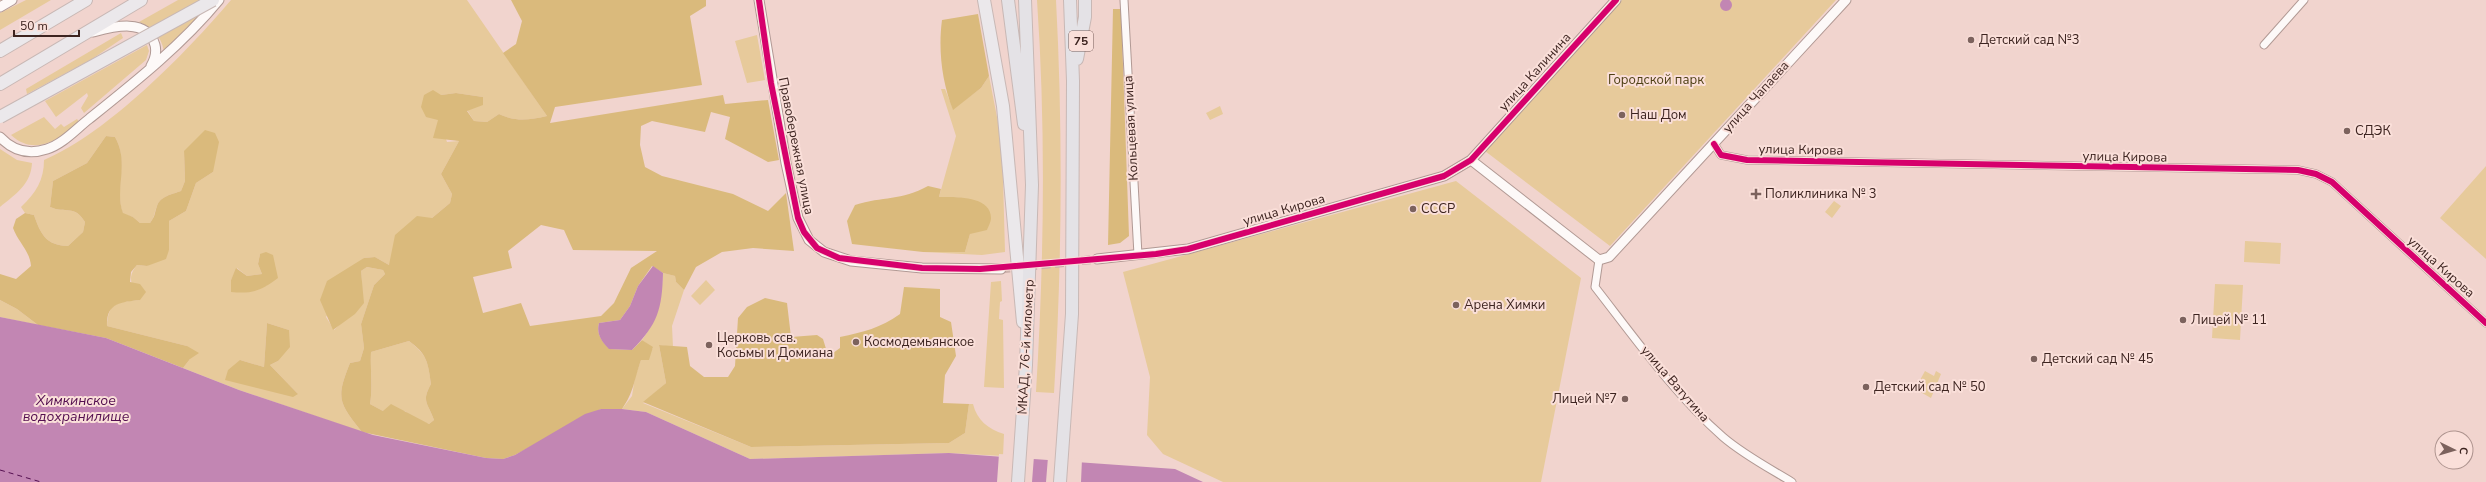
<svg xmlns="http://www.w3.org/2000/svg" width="2486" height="482" font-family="'Nunito Sans',sans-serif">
<rect width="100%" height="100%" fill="#f1d4ce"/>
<path fill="#e7ca9b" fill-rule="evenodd" d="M26 0H51L0 30V13Z
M178 0H213L192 26 164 51C161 36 153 28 139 22Z
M231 0H467L547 116C529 120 516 122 499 114L487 122 474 121 467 110 483 97 456 93 441 95 439 120 447 142 459 141 441 174 452 194 450 203 432 218 389 265 375 257 364 258 326 317 334 330 363 303 361 271 367 267 383 270 385 274 374 285 361 324 364 348 360 361 350 363C336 398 338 402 362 432L239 390 183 368 190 359 187 346 107 326C108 301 119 302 140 300 132 286 126 278 137 265L147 266 169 250V221L186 211 196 183 213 172 184 151 185 181 181 191C173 194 160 196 157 206 154 213 155 217 150 223H140L133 217 123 214C114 191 129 160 115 137L106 136 87 163 53 181 50 207C66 214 74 204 85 222L83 232 68 246C46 245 41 235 34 215L25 213 21 207C36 193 44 180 44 160 108 133 186 53 231 0ZM260 254 267 286 231 280 237 268 247 276 262 274 258 264ZM267 323 289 330 278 361 270 365 298 394 240 360 264 367Z
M1037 0H1056C1063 131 1062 263 1054 393L1036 392C1044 261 1046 131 1037 0Z
M1622 0H1836L1610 246 1485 151Z
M121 33 123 38 92 59 27 94 26 89Z
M757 35 765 80 747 83 735 41Z
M147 45 149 51 146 60 84 113 81 108 88 96 87 93 56 117 45 101Z
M989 76 1002 143 1005 252 982 255 923 252H965L970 234 987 208C972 197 957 197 939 197L956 136 941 89H945L953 109 981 88Z
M1220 106 1223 114 1210 120 1206 113Z
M44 117 55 129 61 124 64 127 77 119 80 123C59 139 35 157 11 135Z
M0 149 17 160 32 163C31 184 16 194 0 207Z
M2486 166V259L2440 218Z
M1456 181 1581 278 1541 482H1223L1163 454 1147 435 1150 377 1123 272Z
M1834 201 1841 206 1832 218 1825 212Z
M2245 241 2281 243 2280 264 2244 262Z
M663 273 675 276 676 282 684 290 672 326 673 347 659 345 666 383 643 403 751 447 949 443 965 433 969 404H973C977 420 988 429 1004 434L1003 456 949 453 750 459 646 412 622 409 632 396 635 377 641 360 653 348 642 340C656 322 662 296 663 273Z
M706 280 715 290 700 305 691 296Z
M1001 281 1002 301 1000 302 999 319 1003 320 1004 388 984 387 991 282Z
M2215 284 2243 285 2240 340 2212 338Z
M0 300 17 309 38 325 0 317Z
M409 341C427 355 428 361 431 384 421 402 428 403 434 420L429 424 415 419 405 411H383L370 404C373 387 370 370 371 352Z
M1925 371 1934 376 1936 371 1941 374 1931 398 1915 389Z"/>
<path fill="#daba7c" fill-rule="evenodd" d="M511 0H706V6L690 16 702 85 555 107 550 123 723 95 725 104 768 100 779 160 768 162 725 139 730 117 711 112 705 132 652 121 641 126 640 145 645 167 662 176 733 194 768 211 786 193 794 251 753 248 722 252 696 267 684 290 676 282 675 276 663 273 652 266 638 286 630 306 620 320 599 323C596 334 602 342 610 349L632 350 642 340 653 347 649 360H641C634 380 634 392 622 409H601L515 455 503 459 486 458 362 432C338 402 336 398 350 363L360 361 364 348 361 324 374 285 385 274 383 270 367 267 361 271 364 303 355 314 333 330 320 300 327 281 364 258 375 257 389 265 395 235 417 216 432 218 450 203 452 194 441 174 459 141 433 138 438 120 426 117 421 107 424 95 433 90 441 95 456 93 483 97V105L467 111 474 121 487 122 499 114C516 122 529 120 547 116L503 53 516 44 522 21ZM541 225 564 230 573 250 657 251 631 268 614 303 601 316 530 326 521 303 483 313 473 277 512 268 508 251ZM409 341C427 354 428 362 431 384 421 402 428 403 434 420L429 424 391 404 383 411 370 404C373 387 370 370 371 352Z
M1113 9H1121L1129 236 1120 243 1108 245Z
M978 14 989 76 981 88 953 110C942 82 938 50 942 20Z
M205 130 215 133 219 142 213 172 196 183 186 211 169 221V250L166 259 147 266 137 265 131 272 130 282 140 284 146 292 140 300C121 302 106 303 107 326L187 346 199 353 190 359 183 368 106 338 38 325 17 309 0 300V274L16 279 31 266C30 251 18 242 13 228L16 219 25 213 34 215C41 235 46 245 68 246L83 232 85 222C74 204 66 214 50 207L53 181 87 163 106 136 115 137C130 163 114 190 123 213L133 217 140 223H150C156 215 154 214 157 206 160 196 173 194 181 191L185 181 184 151Z
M928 186 941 189 939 197C953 197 991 195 991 218 991 222 988 227 987 230L970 234 965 252H923L852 244 847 221 855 205C883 196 901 201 928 186Z
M266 252 273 255 278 278C261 291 252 294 231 292V280L236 268 247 276 262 274 258 264 260 254Z
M904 287 940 289V317L951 322 956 356 945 375 943 403 969 404 965 433 949 443 751 447 643 402 666 383 659 345 687 347 690 366 704 377H728L735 366 738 318 747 307 765 298 787 303 791 337 817 335 823 339 827 352 833 353 840 348V337C863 332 881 328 900 314Z
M267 323 289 330 290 347 278 361 270 365 298 394 293 397 225 380 228 370 240 360 264 367Z"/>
<path fill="#c286b3" d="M1720 5a6 6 0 1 1 12 0a6 6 0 1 1-12 0Z
M653 266 663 273C662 309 658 324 632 350L609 349C602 342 596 334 599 323L620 320 630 306 638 286Z
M0 317 106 338 239 390 373 435 486 458 503 459 515 455 585 414 601 409H622L646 412 750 459 949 453 1175 469 1203 482H0Z"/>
<path fill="#f1d4ce" d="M999 454 1034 456 1032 482H997Z
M1048 457 1082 459 1081 482H1046Z"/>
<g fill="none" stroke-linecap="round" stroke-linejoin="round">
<path stroke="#540f50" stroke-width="1" stroke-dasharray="5 4" stroke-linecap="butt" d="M0 470 41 482"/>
<path stroke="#cdb1ab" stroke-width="9" stroke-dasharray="9 4.5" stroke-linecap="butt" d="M1001 269 1097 259"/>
<g stroke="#b19994" stroke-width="9">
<path id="minor" d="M1124 0 1138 255
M2264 45 2304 0
M1714 144 1721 155 1747 160 2298 170 2316 174 2332 182 2486 323
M1599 260 1595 287C1634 337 1675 395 1723 437 1744 455 1769 468 1792 482"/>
</g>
<g stroke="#b19994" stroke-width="11">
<path id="tertiary" d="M759 0 786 163 798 218 809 240 824 252 851 261 922 268 1001 269
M0 7 12 0
M93 32C112 27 147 17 155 45 157 53 155 59 151 66
M0 137C13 151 29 155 47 149 63 144 76 129 89 119 134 83 182 45 219 0
M1471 160 1599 260 1609 257 1846 0
M1097 259 1188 249 1444 176 1471 160 1616 0"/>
</g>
<g stroke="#c8b8b5" stroke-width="14">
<path id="primary" d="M984 0 1003 106 1023 322
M0 51 86 0
M0 84 141 0"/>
</g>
<g stroke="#c8b8b5" stroke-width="14">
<path id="trunk" d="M1008 0 1024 124
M1077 59 1085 17V0
M1018 482 1026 365 1032 185 1025 0
M1060 482 1072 314 1073 81 1070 0"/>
</g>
<use href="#minor" stroke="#fdf9f8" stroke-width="7"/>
<use href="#tertiary" stroke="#fdf9f8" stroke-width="9"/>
<use href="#primary" stroke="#ebe8eb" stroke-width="12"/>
<use href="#trunk" stroke="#e4e2e6" stroke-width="12"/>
<g stroke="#c8b8b5" stroke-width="14" stroke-linecap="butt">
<path id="primary-bridge" d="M0 117 213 0"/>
</g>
<use href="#primary-bridge" stroke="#ebe8eb" stroke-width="12"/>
<g stroke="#fadfd9" stroke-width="8">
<path id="cycleway" d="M759 0 771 83 798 218 804 232 817 248 839 258 922 268 980 269 1156 254 1188 249 1444 176 1471 160 1616 0
M1714 144 1721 155 1747 160 2298 170 2316 174 2332 182 2486 323"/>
</g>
<use href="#cycleway" stroke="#d6006c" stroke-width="6"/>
</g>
<g fill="#7c625d" stroke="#fadfd9" stroke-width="1.5">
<circle cx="1971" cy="40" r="4"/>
<circle cx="1622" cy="115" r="4"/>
<circle cx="2347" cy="131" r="4"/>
<path d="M1754 188h4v4h4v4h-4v4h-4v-4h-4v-4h4z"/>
<circle cx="1413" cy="209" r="4"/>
<circle cx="1456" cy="305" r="4"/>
<circle cx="2183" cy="320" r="4"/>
<circle cx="856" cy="342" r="4"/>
<circle cx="709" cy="345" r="4"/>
<circle cx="2034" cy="359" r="4"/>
<circle cx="1866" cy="387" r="4"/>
<circle cx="1625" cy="399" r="4"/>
</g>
<g text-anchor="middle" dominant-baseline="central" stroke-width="4" stroke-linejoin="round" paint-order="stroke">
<rect fill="#fadfd9" stroke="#765c58" stroke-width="1" x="1069" y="31" width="24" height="20" rx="3"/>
<g font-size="12" font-weight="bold" fill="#3d2420">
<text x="1081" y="41">75</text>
</g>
<g font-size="13" fill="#3d2420" stroke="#fadfd9" text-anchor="start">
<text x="1979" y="40">Детский сад №3</text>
<text x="1630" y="115">Наш Дом</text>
<text x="2355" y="131">СДЭК</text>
<text x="1765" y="194">Поликлиника № 3</text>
<text x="1421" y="209">СССР</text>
<text x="1464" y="305">Арена Химки</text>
<text x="2191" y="320">Лицей № 11</text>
<text x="717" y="338">Церковь ссв.<tspan x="717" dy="15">Косьмы и Домиана</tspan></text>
<text x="864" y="342">Космодемьянское</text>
<text x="2042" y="359">Детский сад № 45</text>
<text x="1874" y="387">Детский сад № 50</text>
<text x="1617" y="399" text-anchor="end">Лицей №7</text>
</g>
<g font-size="13" fill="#3d2420" stroke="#fadfd9">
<text transform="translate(1535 72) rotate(-48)">улица Калинина</text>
<text transform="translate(1756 97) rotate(-48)">улица Чапаева</text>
<text transform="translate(1131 128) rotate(-93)">Кольцевая улица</text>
<text transform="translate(796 146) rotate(79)">Правобережная улица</text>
<text transform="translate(1801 150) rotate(1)">улица Кирова</text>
<text transform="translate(2125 157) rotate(1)">улица Кирова</text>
<text transform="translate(1284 210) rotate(-16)">улица Кирова</text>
<text transform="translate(2441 267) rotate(42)">улица Кирова</text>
<text transform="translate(1026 347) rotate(-87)">МКАД, 76-й километр</text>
<text transform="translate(1675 384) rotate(49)">улица Ватутина</text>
</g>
<g font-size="13" fill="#4e4014" stroke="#fadfd9">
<text x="1656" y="80">Городской парк</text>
</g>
<g font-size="14" font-style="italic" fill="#540f50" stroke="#fadfd9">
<text x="76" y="400">Химкинское<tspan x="76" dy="16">водохранилище</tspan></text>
</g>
</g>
<g transform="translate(2454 450) rotate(95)"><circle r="19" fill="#fadfd9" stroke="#ae948f"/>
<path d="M0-3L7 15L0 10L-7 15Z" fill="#7c625d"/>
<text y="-6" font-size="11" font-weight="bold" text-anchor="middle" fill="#3d2420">С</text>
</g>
<path d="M14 30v6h65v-6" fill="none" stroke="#3d2420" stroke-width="2"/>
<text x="20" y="30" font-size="12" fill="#3d2420" stroke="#fadfd9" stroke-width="3" paint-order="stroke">50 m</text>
</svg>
